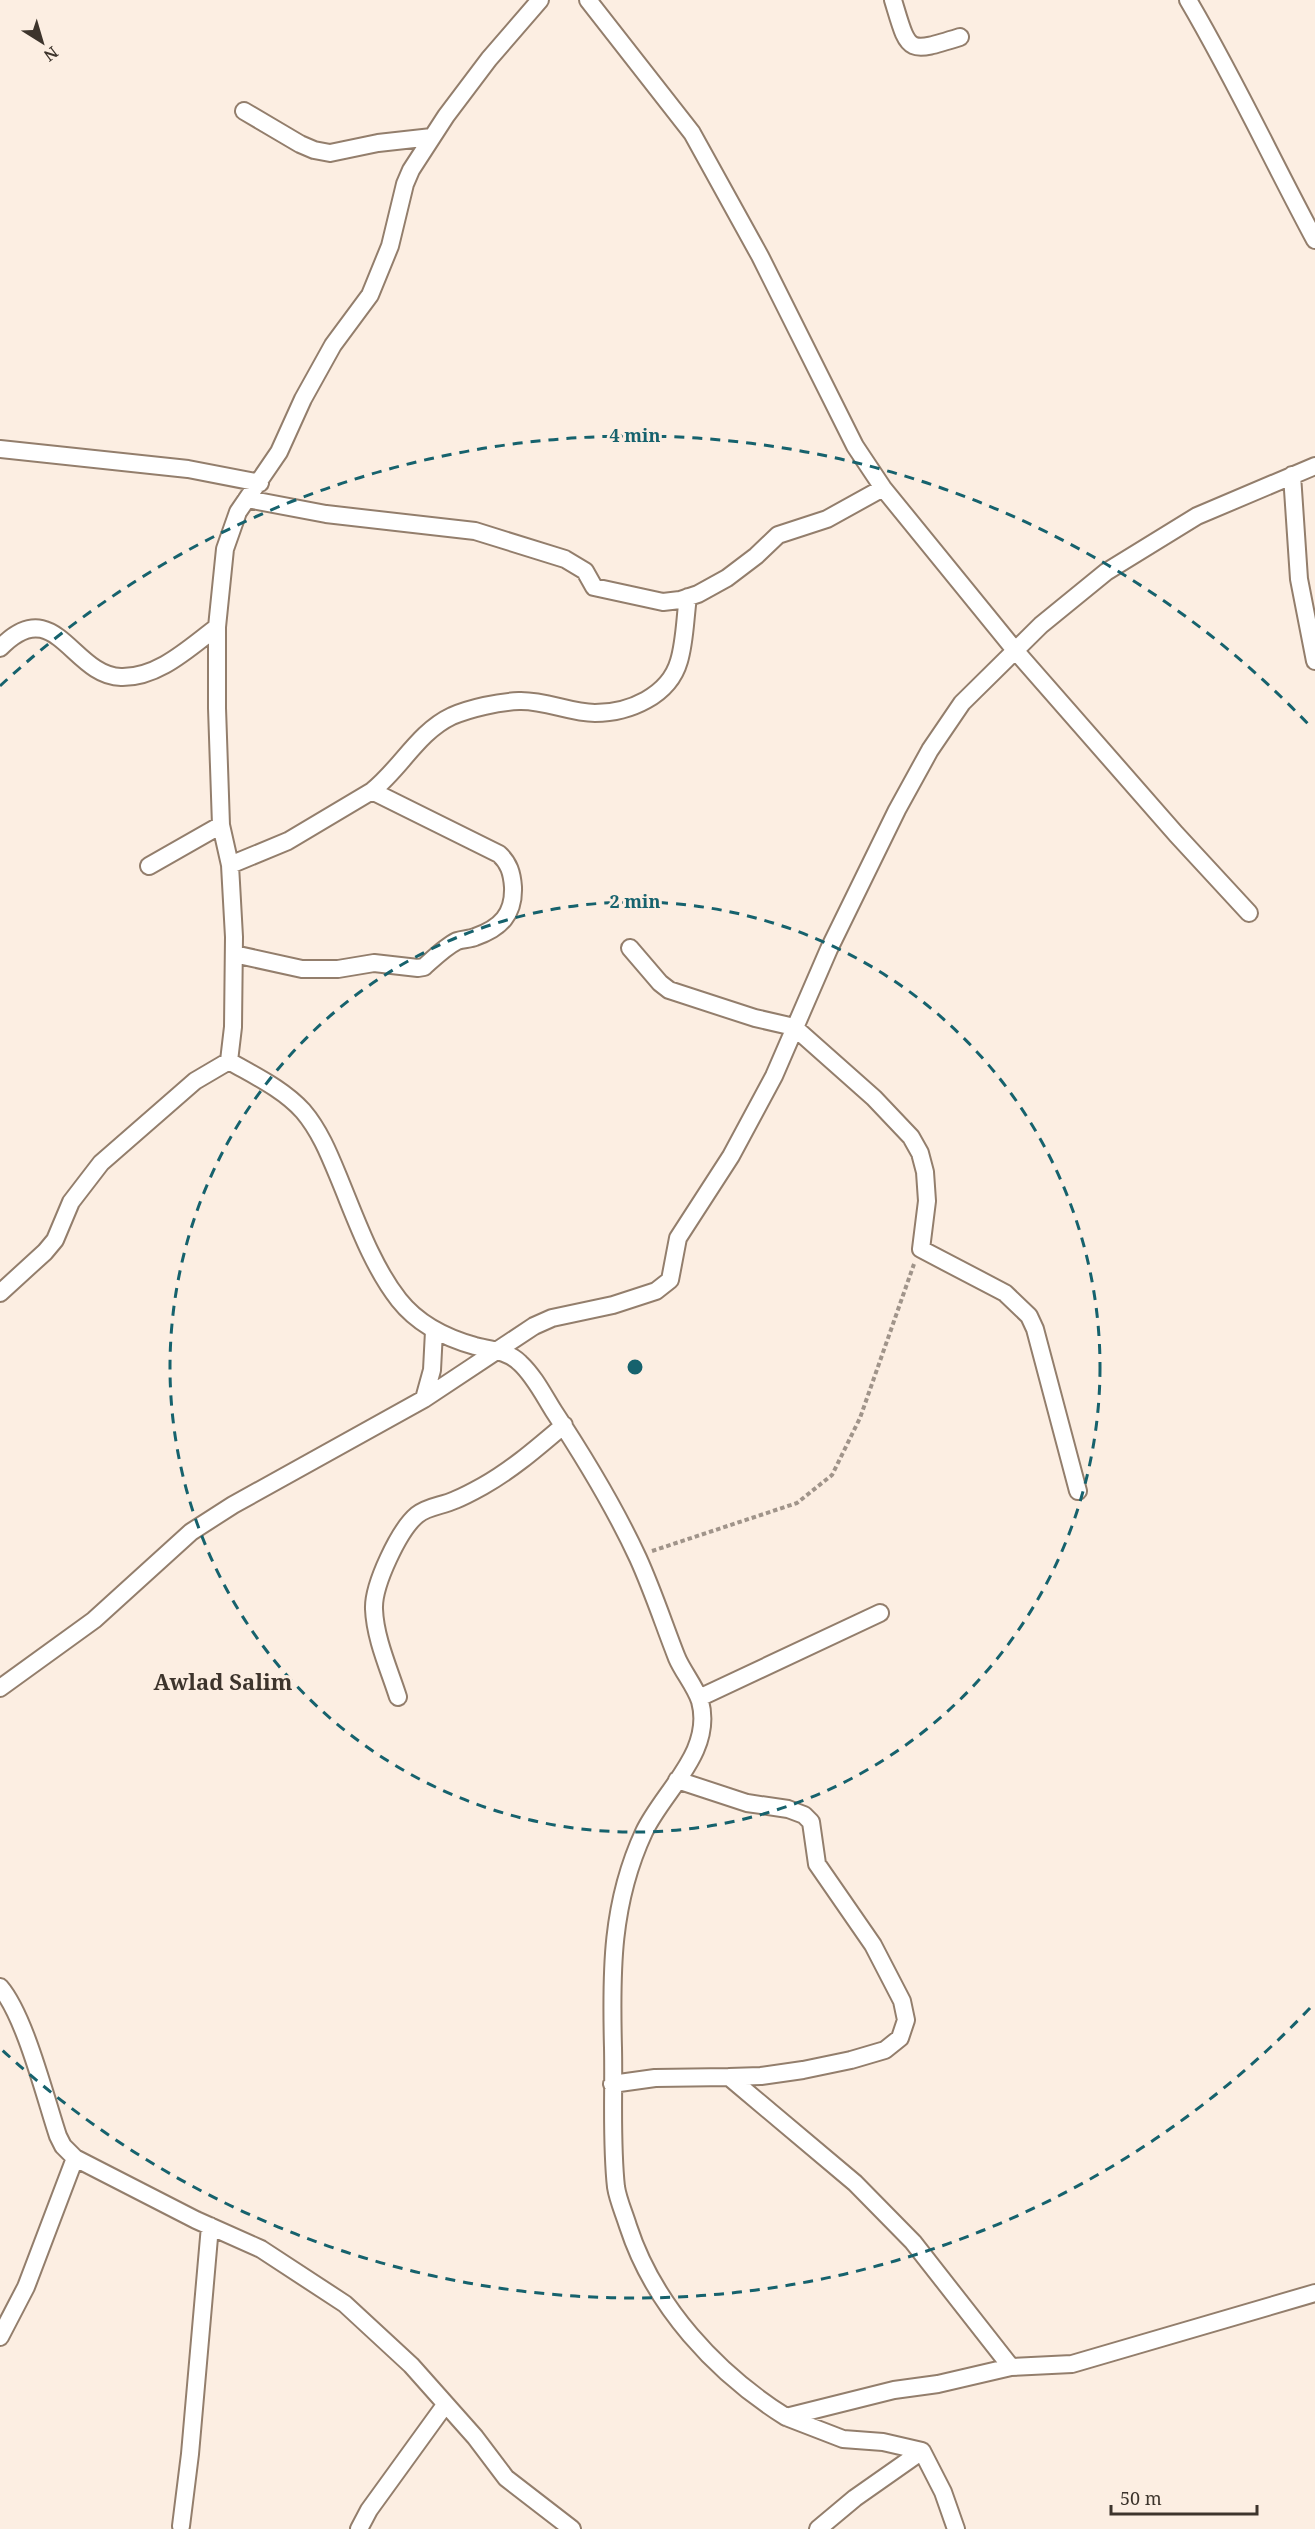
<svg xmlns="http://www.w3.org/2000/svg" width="1315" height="2529" font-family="'Noto Serif',serif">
<rect width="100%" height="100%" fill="#fceee2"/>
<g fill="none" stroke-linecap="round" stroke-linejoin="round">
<g stroke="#937e6c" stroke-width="20">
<path id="minor" d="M588 0 692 133 760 256 855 446 883 488 1014 649 1176 834 1249 913
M893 0C909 53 906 54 960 37
M1188 0C1234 78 1272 160 1315 240
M244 111 300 144 314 150 330 153 378 143 432 137
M0 449 188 469 260 483
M1292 475 1299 579 1315 661
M247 499 326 514 475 531 565 559 585 571 594 587 663 602 680 600 698 594 727 578 756 556 778 535 827 519 883 488
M0 648C55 591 72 676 121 677 158 678 189 648 217 627
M230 865 288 841 372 791C401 768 418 732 452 716 471 708 498 702 519 701 545 700 570 713 595 713 629 713 669 696 679 661 685 641 685 618 688 597
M149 866 221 825
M630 948 660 983 669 990 755 1018 794 1027 874 1098 911 1137 920 1153 925 1172 927 1201 921 1249 1005 1293 1029 1316 1035 1329 1078 1491
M234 954 302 969H338L374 963 418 968 424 967C434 958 445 947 457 941 463 939 470 939 475 937 501 928 514 914 513 887 512 873 509 863 499 854L372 791
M229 1061C255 1076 283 1089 303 1111 321 1132 331 1159 341 1183 357 1222 373 1267 399 1300 418 1324 446 1338 475 1346 491 1350 508 1351 520 1363 534 1376 543 1394 553 1410 584 1457 614 1506 638 1558 653 1591 664 1625 677 1658 683 1672 695 1686 700 1701 714 1752 664 1790 644 1832 611 1903 611 1971 613 2048 614 2094 611 2141 616 2187 618 2200 624 2213 628 2226 654 2306 716 2373 786 2417
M229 1061 233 1027 234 937 230 865 221 825 217 708V627L225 549 238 512 279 452 303 399 333 345 370 295 390 246 405 184 411 170 446 116 489 59 540 0
M0 1293 45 1252 55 1240 71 1202 101 1163 195 1081 229 1061
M424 1399 432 1370 434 1331
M0 1688 94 1620 191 1532 233 1505 424 1399 534 1326 552 1318 613 1305 656 1291 670 1280 678 1238 731 1156 774 1076 829 949 897 810 930 750 962 703 1041 625 1106 572 1197 516 1315 466
M398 1697C389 1669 375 1638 374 1609 373 1585 399 1530 417 1515 428 1506 442 1506 455 1500 465 1496 474 1491 483 1486 513 1469 538 1447 564 1425
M699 1698 880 1613
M677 1780 747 1803 788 1809 804 1815 811 1822 817 1864 873 1945 902 2001 906 2020 900 2038 885 2050 851 2060 803 2070 761 2076 729 2077
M0 1987C25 2016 45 2097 58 2136L63 2146 75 2158 196 2220 261 2249 345 2304 411 2365 475 2437 506 2478 572 2529
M612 2084 655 2078 729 2077 855 2183 913 2242 1011 2367
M0 2337 26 2287 75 2158
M922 2451 943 2492 956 2529
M181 2526 190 2454 210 2226
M359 2529 369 2510 445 2405
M818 2529 855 2498 922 2451 883 2442 843 2439 786 2417 894 2390 938 2384 1011 2367 1072 2364 1315 2293"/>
</g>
<path stroke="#a0948a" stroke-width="4" stroke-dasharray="4.5 3" stroke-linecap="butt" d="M652 1551 797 1503 832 1475 860 1418 914 1264"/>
<use href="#minor" stroke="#fff" stroke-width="16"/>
</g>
<g fill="none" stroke="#16626d" stroke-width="3" stroke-dasharray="10 8">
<circle cx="635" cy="1367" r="465"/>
<path d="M1310 2008A931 931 0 0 1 0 2048M0 686A931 931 0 0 1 1310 726"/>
</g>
<g text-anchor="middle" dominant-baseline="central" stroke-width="6" stroke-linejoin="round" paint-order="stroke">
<g font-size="22" font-weight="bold" fill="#3d342c" stroke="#fceee2">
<text x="223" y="1681">Awlad Salim</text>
</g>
</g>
<circle cx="635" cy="1367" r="9" fill="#16626d" stroke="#fceee2" stroke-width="3"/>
<g font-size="18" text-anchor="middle" font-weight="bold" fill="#16626d" stroke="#fceee2" stroke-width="6" stroke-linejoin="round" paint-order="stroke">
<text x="635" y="442">4 min</text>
<text x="635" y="908">2 min</text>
</g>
<g transform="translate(42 42) rotate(143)" stroke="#fceee2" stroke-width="4.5" paint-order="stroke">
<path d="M0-4.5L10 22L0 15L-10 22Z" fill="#3d342c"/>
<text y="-9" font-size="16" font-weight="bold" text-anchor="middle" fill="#3d342c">N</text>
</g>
<path d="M1111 2505v9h146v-9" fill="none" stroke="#3d342c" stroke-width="3"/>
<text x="1120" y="2505" font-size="18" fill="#3d342c" stroke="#fceee2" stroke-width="4.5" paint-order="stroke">50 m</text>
</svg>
